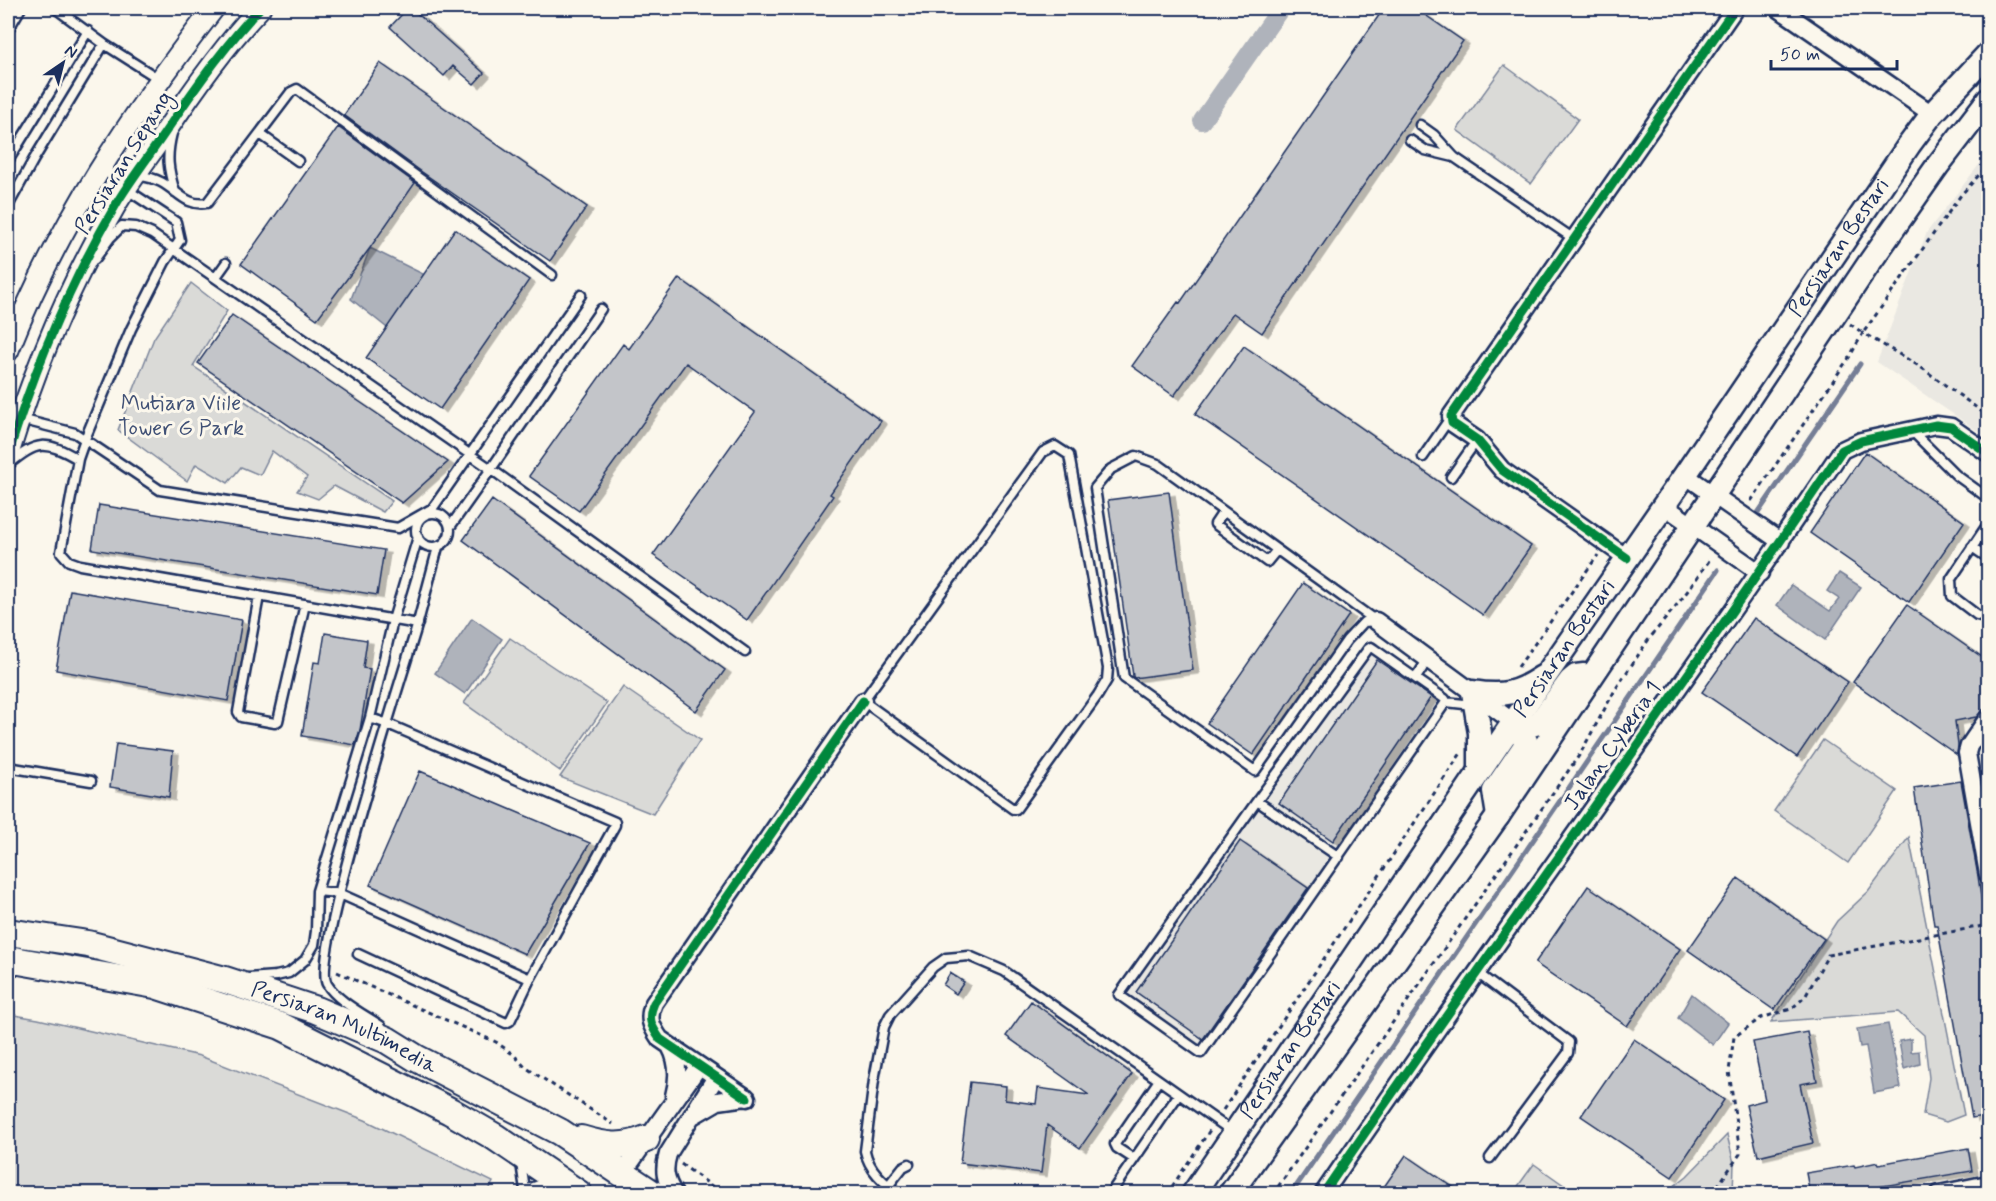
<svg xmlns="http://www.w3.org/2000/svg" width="1996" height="1201" font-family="Mynerve,sans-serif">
<defs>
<filter id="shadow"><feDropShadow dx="6" dy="3.5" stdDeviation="0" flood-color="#0004"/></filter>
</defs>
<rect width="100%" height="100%" fill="#fbf7ec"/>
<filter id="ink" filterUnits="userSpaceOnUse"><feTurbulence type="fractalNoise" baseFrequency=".0167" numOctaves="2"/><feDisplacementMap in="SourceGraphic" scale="12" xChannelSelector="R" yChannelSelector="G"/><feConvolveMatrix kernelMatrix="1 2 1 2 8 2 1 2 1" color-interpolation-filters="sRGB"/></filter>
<g filter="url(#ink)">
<path fill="#eae8e2" d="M1988 153V438L1877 362 1927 232Z
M1371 652 1441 702 1200 1046 1124 994Z"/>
<path fill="#dadad7" stroke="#7a849a" stroke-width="1.5" d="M1504 65 1578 119 1531 184 1457 130Z
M191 283 227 311 193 366 392 501 383 512 334 486 318 499 297 491 307 477 272 451 260 475 241 467 228 483 196 464 187 481 118 430 154 338Z
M510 638 607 703 560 771 464 703Z
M623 687 700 740 653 814 560 777Z
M1823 740 1897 791 1848 863 1774 811Z
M1909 837 1964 1115 1946 1122 1923 1115 1929 1078 1924 1035 1898 1012 1771 1022 1837 921 1868 892Z
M8 1014 38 1019 200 1056 365 1120 493 1182 487 1194 8 1193Z
M1727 1135 1734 1163 1733 1193H1665L1687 1176Z
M1534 1164 1575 1193H1513Z"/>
<path fill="#afb3bb" stroke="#747e96" stroke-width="1.5" d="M370 248 435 280 391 331 351 299Z
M1839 573 1861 587 1825 640 1777 605 1791 585 1830 611 1839 599 1827 591Z
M472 618 502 639 465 694 435 673Z
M1692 994 1728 1023 1713 1045 1678 1018Z
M1888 1024 1901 1088 1874 1093 1866 1046 1860 1047 1857 1029Z
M1911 1039V1052L1919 1051 1920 1064 1904 1069 1899 1041Z"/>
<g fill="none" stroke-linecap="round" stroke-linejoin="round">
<path stroke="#747e96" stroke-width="5" d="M1758 513 1860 364
M1291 1194 1718 570"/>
<path stroke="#afb3bb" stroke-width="18" d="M1202 121 1281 8"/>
</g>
<path fill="#c3c5c9" stroke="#1b2f5e" stroke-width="1.5" filter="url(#shadow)" d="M408 8H411L484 73 474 84 453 66 444 76 390 27Z
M1384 8H1415L1463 41 1262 333 1233 313 1174 396 1132 366 1178 302 1180 303Z
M380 63 587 207 550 261 422 172 344 115Z
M338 127 415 183 370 248 317 319 241 264Z
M455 229 529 280 440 409 366 358Z
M679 278 881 421 830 494 833 496 747 620 653 555 755 412 686 363 579 511 529 476 623 344 629 349Z
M232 315 448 462 402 503 198 363Z
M1244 346 1531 546 1483 615 1195 414Z
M1865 452 1964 522 1909 602 1810 533Z
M1169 492 1193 670 1134 678 1133 676 1108 500Z
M492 500 725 670 696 711 463 540Z
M99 505 384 550 377 595 92 549Z
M1303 583 1349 615 1253 755 1207 723Z
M70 590 242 620 228 701 56 670Z
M1907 605 1989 662V705L1976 717 1955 721 1958 745 1957 755 1853 682Z
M1754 618 1848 682 1797 757 1702 692Z
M325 633 367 640 363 668 370 669 360 730 355 745 302 736 314 662 320 663Z
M1377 660 1431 697 1333 841 1279 803Z
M116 744 173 751 169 797 110 787Z
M420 771 590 843 525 954 370 885Z
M1961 781 1978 876 1984 918H1982L1989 953V1115L1972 1118 1937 925H1934L1914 788Z
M1240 841 1308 888 1203 1039 1136 992Z
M1738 878 1824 939 1774 1010 1688 950Z
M1588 886 1680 949 1627 1026 1535 963Z
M950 973 964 982 956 994 943 985Z
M1031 1001 1132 1074 1080 1148 1047 1125 1041 1173 960 1163 970 1082 1006 1086 1005 1100 1036 1104 1038 1088 1089 1095 1006 1036Z
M1807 1032 1817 1081 1800 1084 1813 1143 1758 1156 1746 1105 1765 1100 1753 1042Z
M1634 1039 1724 1100 1672 1177 1581 1116Z
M1968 1148 1972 1171 1859 1190 1860 1194H1810L1806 1173 1854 1165 1855 1167 1878 1162 1879 1164Z
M1406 1155 1463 1194H1379Z"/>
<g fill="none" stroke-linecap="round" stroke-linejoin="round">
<g stroke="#1b2f5e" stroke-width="13">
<path id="service" d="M55 8 104 44 159 79
M8 30 21 8
M1420 125 1434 135 1454 157 1574 239
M172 133C166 157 168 169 175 192
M260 134 298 161
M1410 140 1425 150 1454 157
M8 161 88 31
M100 173C120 175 143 173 161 182 178 191 187 207 207 203L291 92 297 89 552 275
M126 189 176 222 180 240 165 262 131 329 85 439 78 459 61 552 69 561 80 565 418 624
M8 206 34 159 104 44
M95 259 110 238 122 226 136 227 152 234 491 469 601 309
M216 277 226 263
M8 303 22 317
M20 419 75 433 160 490 398 528 433 508
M1912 431 1956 475 1988 498
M1055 446 1069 455 1108 668 1107 680 1098 695 1016 809H1013L863 701 1043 452Z
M1136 456 1158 464 1376 621 1364 622 1347 640 1255 771 1124 678 1095 488 1111 469Z
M1423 457 1450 418
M8 465C37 441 45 440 78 459
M1451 477 1477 440
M430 512 581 295
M1223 512 1215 524 1267 562 1276 551
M416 530a17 17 0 1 1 34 0a17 17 0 1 1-34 0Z
M1988 524 1951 579 1952 596 1977 615 1988 618
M450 527 491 469 745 652
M1972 547 1988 558
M259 596 238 712 241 717 275 723 278 721 305 604
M1416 678 1428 659
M1446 702 1201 1053 1119 995 1257 801 1368 649 1371 647 1374 649 1445 699 1446 702 1473 705
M8 767 91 781
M1257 801 1339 857
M317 891 338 893 530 979 615 825V822L388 724 370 718
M358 954 506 1023 510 1021 530 979
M1476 972 1569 1042 1568 1053 1490 1158
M248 978 276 976 289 973 305 960 314 945 316 931 317 891 370 718 393 620 418 537
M381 1026C365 1015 337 1001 327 984 311 957 403 674 417 626 424 600 431 573 438 547
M1134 1159 1117 1148 1115 1144 1159 1080
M521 1163 525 1190 523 1194
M888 1186 903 1167 909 1164
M525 1190 550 1181
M899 1194C883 1182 869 1170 865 1151L874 1080 884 1027 890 1015 933 967 946 958 969 956 1004 971 1233 1132
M1110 1194 1179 1094"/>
</g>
<g stroke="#1b2f5e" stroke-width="21">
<path id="minor" d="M1778 8 1932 114
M1685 475 1781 542
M1663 505 1760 573
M1627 558 1502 470 1477 440 1452 423 1451 416 1735 8
M1376 621 1513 722
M1988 718 1969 746 1967 753 1988 874
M670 1046C679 1062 679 1078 674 1096
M747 1098 660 1039C651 1026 647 1018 654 1003L863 701
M694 1115 718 1101 746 1097
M623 1173 699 1066
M674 1194C665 1180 663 1170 668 1154L716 1077
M1323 1194C1493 944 1674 701 1842 450L1861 441 1936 425 1951 427 1988 453
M1939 1194 1988 1184"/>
</g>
<g stroke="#1b2f5e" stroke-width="24">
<path id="tertiary" d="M8 351C58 223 131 115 214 8
M8 455C35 367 71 281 118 201 132 178 149 156 164 134 193 90 224 46 260 8"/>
</g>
<g stroke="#1b2f5e" stroke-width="27">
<g id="secondary">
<path d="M1513 722 1532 725 1539 723 1570 681 1576 676 1584 675"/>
<path d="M1480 771V733L1473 692C1502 697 1517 694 1542 677"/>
<path d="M1498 816 1494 791 1524 747 1526 741 1513 722"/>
<path id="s1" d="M1193 1194 1497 746 1685 475 1909 145 1932 114 1988 54"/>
<path d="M1230 1194 1498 816 1870 262 1938 165 1988 100"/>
</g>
</g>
<g stroke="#1b2f5e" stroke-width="30">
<g id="primary">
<path id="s2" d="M8 932 88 944 225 980 316 1010 387 1040 416 1058 560 1132 653 1194"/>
<path d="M8 959 155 985 281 1026 450 1111 495 1137 579 1194"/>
<path d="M581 1139C604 1146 623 1149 646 1139"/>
</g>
</g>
<path stroke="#1b2f5e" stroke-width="3" stroke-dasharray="4.5 4.5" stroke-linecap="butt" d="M1850 324 1863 333 1961 195 1988 165
M1751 501 1850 356 1863 333 1919 366 1988 416
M1518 667 1598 555
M337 972 496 1042 514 1055 525 1067 613 1124
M1223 1110 1461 753
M681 1164 723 1194
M1167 1194 1210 1130
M1273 1194 1580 754 1615 690 1649 639 1684 596 1711 558
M1712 1194 1740 1154 1729 1071 1734 1037 1761 1018 1791 1009 1805 997 1828 955 1988 925"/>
<use href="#service" stroke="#fbf7ec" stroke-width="8"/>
<use href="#minor" stroke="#fbf7ec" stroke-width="16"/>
<use href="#tertiary" stroke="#fbf7ec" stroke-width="20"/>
<use href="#secondary" stroke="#fbf7ec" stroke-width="22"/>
<use href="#primary" stroke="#fbf7ec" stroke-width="26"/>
<g stroke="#fbf7ec" stroke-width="13">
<path id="cycleway" d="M8 455C35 367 71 281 118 201 132 178 149 156 164 134 193 90 224 46 260 8
M1627 558 1502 470 1477 440 1452 423 1451 416 1735 8
M747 1098 660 1039C651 1026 647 1018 654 1003L863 701
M1323 1194C1493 944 1674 701 1842 450L1861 441 1936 425 1951 427 1988 453"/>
</g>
<use href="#cycleway" stroke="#00873e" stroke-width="9"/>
</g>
</g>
<g text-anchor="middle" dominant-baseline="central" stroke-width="6" stroke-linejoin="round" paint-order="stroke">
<g font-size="22" fill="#1b2f5e" stroke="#fbf7ec">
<text transform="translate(124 163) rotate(-58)">Persiaran Sepang</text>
<text stroke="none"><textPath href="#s1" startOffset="1146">Persiaran Bestari</textPath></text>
<text stroke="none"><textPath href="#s1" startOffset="660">Persiaran Bestari</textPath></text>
<text transform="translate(1613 746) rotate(-55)">Jalan Cyberia 1</text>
<text stroke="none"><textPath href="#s2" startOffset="351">Persiaran Multimedia</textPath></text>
<text stroke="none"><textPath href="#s1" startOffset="174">Persiaran Bestari</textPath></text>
</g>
<g font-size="22" fill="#415176" stroke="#fbf7ec">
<text x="181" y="404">Mutiara Viile<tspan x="181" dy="25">Tower G Park</tspan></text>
</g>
</g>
<rect width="1996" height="1201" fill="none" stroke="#fbf7ec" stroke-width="30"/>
<rect x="15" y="15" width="1966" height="1171" fill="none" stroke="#1b2f5e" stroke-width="2" filter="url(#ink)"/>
<g transform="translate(63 63) rotate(35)" stroke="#fbf7ec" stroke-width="4.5" paint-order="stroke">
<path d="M0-4.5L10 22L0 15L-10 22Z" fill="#1b2f5e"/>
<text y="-9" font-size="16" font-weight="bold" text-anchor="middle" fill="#1b2f5e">N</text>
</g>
<path d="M1771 60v9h126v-9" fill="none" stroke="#1b2f5e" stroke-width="3"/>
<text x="1780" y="60" font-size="18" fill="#1b2f5e" stroke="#fbf7ec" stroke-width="4.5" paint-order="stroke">50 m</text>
</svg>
